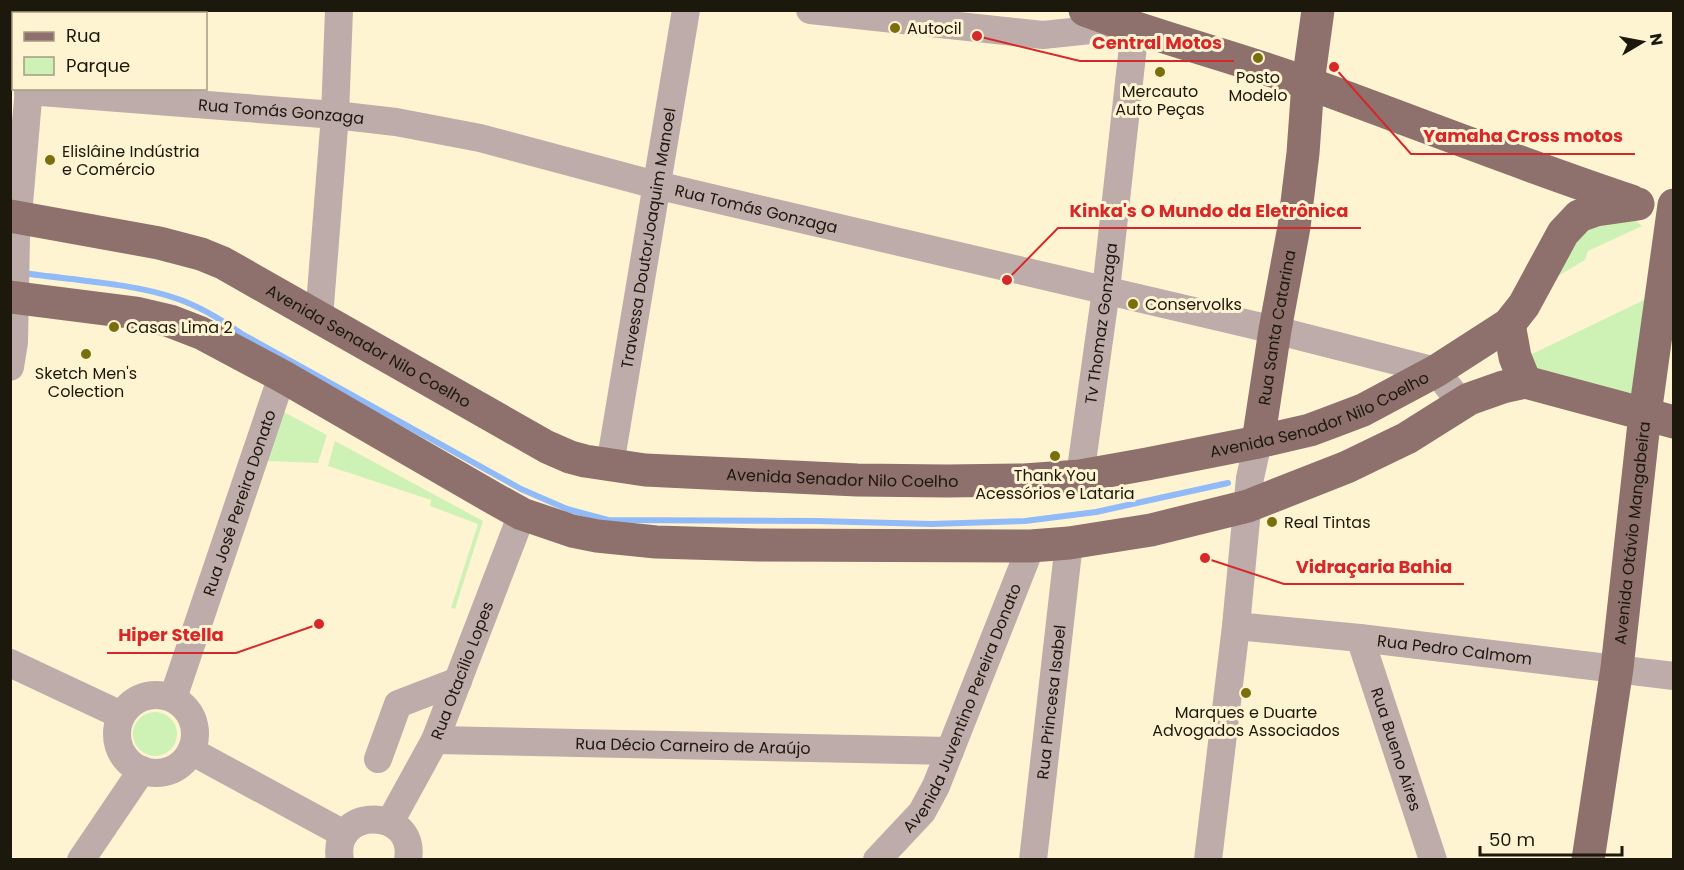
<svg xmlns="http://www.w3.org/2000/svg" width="1684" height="870" font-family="Poppins,sans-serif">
<rect width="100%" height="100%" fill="#fff4d2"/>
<path fill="#cef1b5" d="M1634 219 1642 226 1588 251 1585 260 1558 276 1571 228Z
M1648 298 1633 391 1626 398 1546 388 1530 355Z
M282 411 327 435 318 463 267 461Z
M335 441 483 521 455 609 451 608 478 524 430 506 431 500 328 466Z
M133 734a22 22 0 1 1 44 0a22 22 0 1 1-44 0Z"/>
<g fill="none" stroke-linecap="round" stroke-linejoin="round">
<path stroke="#91baf8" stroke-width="6" d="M23 273C71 280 133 283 178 299 201 307 222 320 242 334L521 489 567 509 608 520 817 521 931 524 1025 521 1096 512 1228 483"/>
<g stroke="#beacaa" stroke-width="28">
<path d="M810 10 1043 35 1129 26"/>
<path d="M35 14 36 10"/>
<path id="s1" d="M28 91 335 115 396 122 480 138 656 185 1275 330 1436 371 1461 403"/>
<path d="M319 318 335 115 339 10"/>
<path d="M10 367 14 342 16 238 29 88"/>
<path id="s2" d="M610 465 686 10"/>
<path id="s3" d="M1080 476 1106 290 1135 28"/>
<path id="s4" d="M1236 626 1360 638 1674 676"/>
<path id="s5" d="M1360 638 1433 860"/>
<path d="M10 663 121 715"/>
<circle cx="156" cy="734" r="39"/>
<path id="s6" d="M173 698 282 376"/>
<path id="s7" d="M435 740 950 751"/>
<path d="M191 751 344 834"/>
<path d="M378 759 398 704 458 681"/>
<path id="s8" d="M390 822 435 740 522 514"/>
<path d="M81 860 142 770"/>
<path d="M340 860C330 806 417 806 408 860"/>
<path id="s9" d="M877 860 922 812 936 786 1031 546"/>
<path id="s10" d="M1033 860 1069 543"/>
<path d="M1208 860 1236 626 1250 478 1258 442"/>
</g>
<g stroke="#8e706d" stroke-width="33">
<path d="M1085 10C1159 38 1236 57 1310 84 1417 123 1523 165 1631 201"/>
<path id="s11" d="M10 216 159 243 201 254 223 263 547 447 570 457 585 461 645 470 857 480 947 481 1024 480 1080 476 1147 464 1258 442 1310 430 1342 418 1363 410 1436 371 1509 324 1524 305 1563 233 1579 216 1596 210 1638 204"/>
<path d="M10 297 136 313 170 321 201 333 282 376 495 499 522 514 572 531 597 536 656 542 758 545 1031 546 1069 543 1151 530 1248 506 1347 467 1407 438 1469 399 1503 387 1525 382 1674 422"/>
<path d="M1509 324 1515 357 1525 382"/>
<path id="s12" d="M1258 442 1275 330 1294 227 1303 153 1308 83 1318 10"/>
<path id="s13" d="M1588 860 1617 668 1645 414 1674 205"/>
</g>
</g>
<g fill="#796f0d" stroke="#fff4d2" stroke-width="2">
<circle cx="895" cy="28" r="6"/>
<circle cx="1258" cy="58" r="6"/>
<circle cx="1160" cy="72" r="6"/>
<circle cx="50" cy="160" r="6"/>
<circle cx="1133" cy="304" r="6"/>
<circle cx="114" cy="327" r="6"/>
<circle cx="86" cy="354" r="6"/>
<circle cx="1055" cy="456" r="6"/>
<circle cx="1272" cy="522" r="6"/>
<circle cx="1246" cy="693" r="6"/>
</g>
<g text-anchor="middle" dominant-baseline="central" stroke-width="6" stroke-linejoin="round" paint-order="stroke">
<g font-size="16" fill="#1c180c" stroke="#fff4d2" text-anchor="start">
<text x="907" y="28">Autocil</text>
<text x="1258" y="77" text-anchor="middle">Posto<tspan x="1258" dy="18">Modelo</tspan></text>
<text x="1160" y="91" text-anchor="middle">Mercauto<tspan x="1160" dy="18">Auto Peças</tspan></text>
<text x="62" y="151">Elislâine Indústria<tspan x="62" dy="18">e Comércio</tspan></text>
<text x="1145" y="304">Conservolks</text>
<text x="126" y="327">Casas Lima 2</text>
<text x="86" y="373" text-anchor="middle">Sketch Men's<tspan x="86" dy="18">Colection</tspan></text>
<text x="1055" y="475" text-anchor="middle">Thank You<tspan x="1055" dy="18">Acessórios e Lataria</tspan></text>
<text x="1284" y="522">Real Tintas</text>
<text x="1246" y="712" text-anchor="middle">Marques e Duarte<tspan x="1246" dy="18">Advogados Associados</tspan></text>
</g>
<g font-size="16" fill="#1c180c" stroke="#fff4d2">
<text stroke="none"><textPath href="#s1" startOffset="254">Rua Tomás Gonzaga</textPath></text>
<text stroke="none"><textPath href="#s1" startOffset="740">Rua Tomás Gonzaga</textPath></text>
<text stroke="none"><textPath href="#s2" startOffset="230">Travessa DoutorJoaquim Manoel</textPath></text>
<text stroke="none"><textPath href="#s3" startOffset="154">Tv Thomaz Gonzaga</textPath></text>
<text stroke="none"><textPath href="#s12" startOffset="116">Rua Santa Catarina</textPath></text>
<text stroke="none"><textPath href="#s11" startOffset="386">Avenida Senador Nilo Coelho</textPath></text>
<text stroke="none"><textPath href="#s11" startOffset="1376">Avenida Senador Nilo Coelho</textPath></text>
<text stroke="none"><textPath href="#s11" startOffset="890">Avenida Senador Nilo Coelho</textPath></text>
<text stroke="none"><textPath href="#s6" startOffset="206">Rua José Pereira Donato</textPath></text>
<text stroke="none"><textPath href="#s13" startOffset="330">Avenida Otávio Mangabeira</textPath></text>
<text stroke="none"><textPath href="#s4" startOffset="220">Rua Pedro Calmom</textPath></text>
<text stroke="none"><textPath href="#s8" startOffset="168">Rua Otacílio Lopes</textPath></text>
<text stroke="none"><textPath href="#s10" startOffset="159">Rua Princesa Isabel</textPath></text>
<text stroke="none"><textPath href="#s9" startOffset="177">Avenida Juventino Pereira Donato</textPath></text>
<text stroke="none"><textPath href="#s7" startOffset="258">Rua Décio Carneiro de Araújo</textPath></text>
<text stroke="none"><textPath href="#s5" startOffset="117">Rua Bueno Aires</textPath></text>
</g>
</g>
<path fill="none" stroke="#d62828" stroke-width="2" d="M977 36L1080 61H1234M1334 67L1411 154H1635M1007 280L1058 228H1361M1205 558L1284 584H1464M319 624L236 653H107"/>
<g fill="#d62828" stroke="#fff4d2" stroke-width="2">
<circle cx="977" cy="36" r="6"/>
<circle cx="1334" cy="67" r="6"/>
<circle cx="1007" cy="280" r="6"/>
<circle cx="1205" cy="558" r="6"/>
<circle cx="319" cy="624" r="6"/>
</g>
<g font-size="18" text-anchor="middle" font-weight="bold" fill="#d62828" stroke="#fff4d2" stroke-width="6" stroke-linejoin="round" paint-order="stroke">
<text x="1157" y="49">Central Motos</text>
<text x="1523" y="142">Yamaha Cross motos</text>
<text x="1209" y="217">Kinka's O Mundo da Eletrônica</text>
<text x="1374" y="573">Vidraçaria Bahia</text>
<text x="171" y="641">Hiper Stella</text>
</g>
<rect width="1684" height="870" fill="none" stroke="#1c180c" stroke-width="24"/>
<rect x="12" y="12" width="195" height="78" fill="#fff4d2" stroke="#a49c83" stroke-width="1.5"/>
<rect x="24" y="32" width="30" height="9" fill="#8e706d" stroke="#a49c83" stroke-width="1.5"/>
<text x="66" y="42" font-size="18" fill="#1c180c">Rua</text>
<rect x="24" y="57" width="30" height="18" fill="#cef1b5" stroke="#a49c83" stroke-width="1.5"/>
<text x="66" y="72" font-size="18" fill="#1c180c">Parque</text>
<g transform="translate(1642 42) rotate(80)" stroke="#fff4d2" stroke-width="4.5" paint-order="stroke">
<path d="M0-4.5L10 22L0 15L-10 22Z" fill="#1c180c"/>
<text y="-9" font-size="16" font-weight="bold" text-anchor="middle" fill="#1c180c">N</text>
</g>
<path d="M1480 846v9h142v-9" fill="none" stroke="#1c180c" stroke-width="3"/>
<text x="1489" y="846" font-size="18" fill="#1c180c" stroke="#fff4d2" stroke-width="4.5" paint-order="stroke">50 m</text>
</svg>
